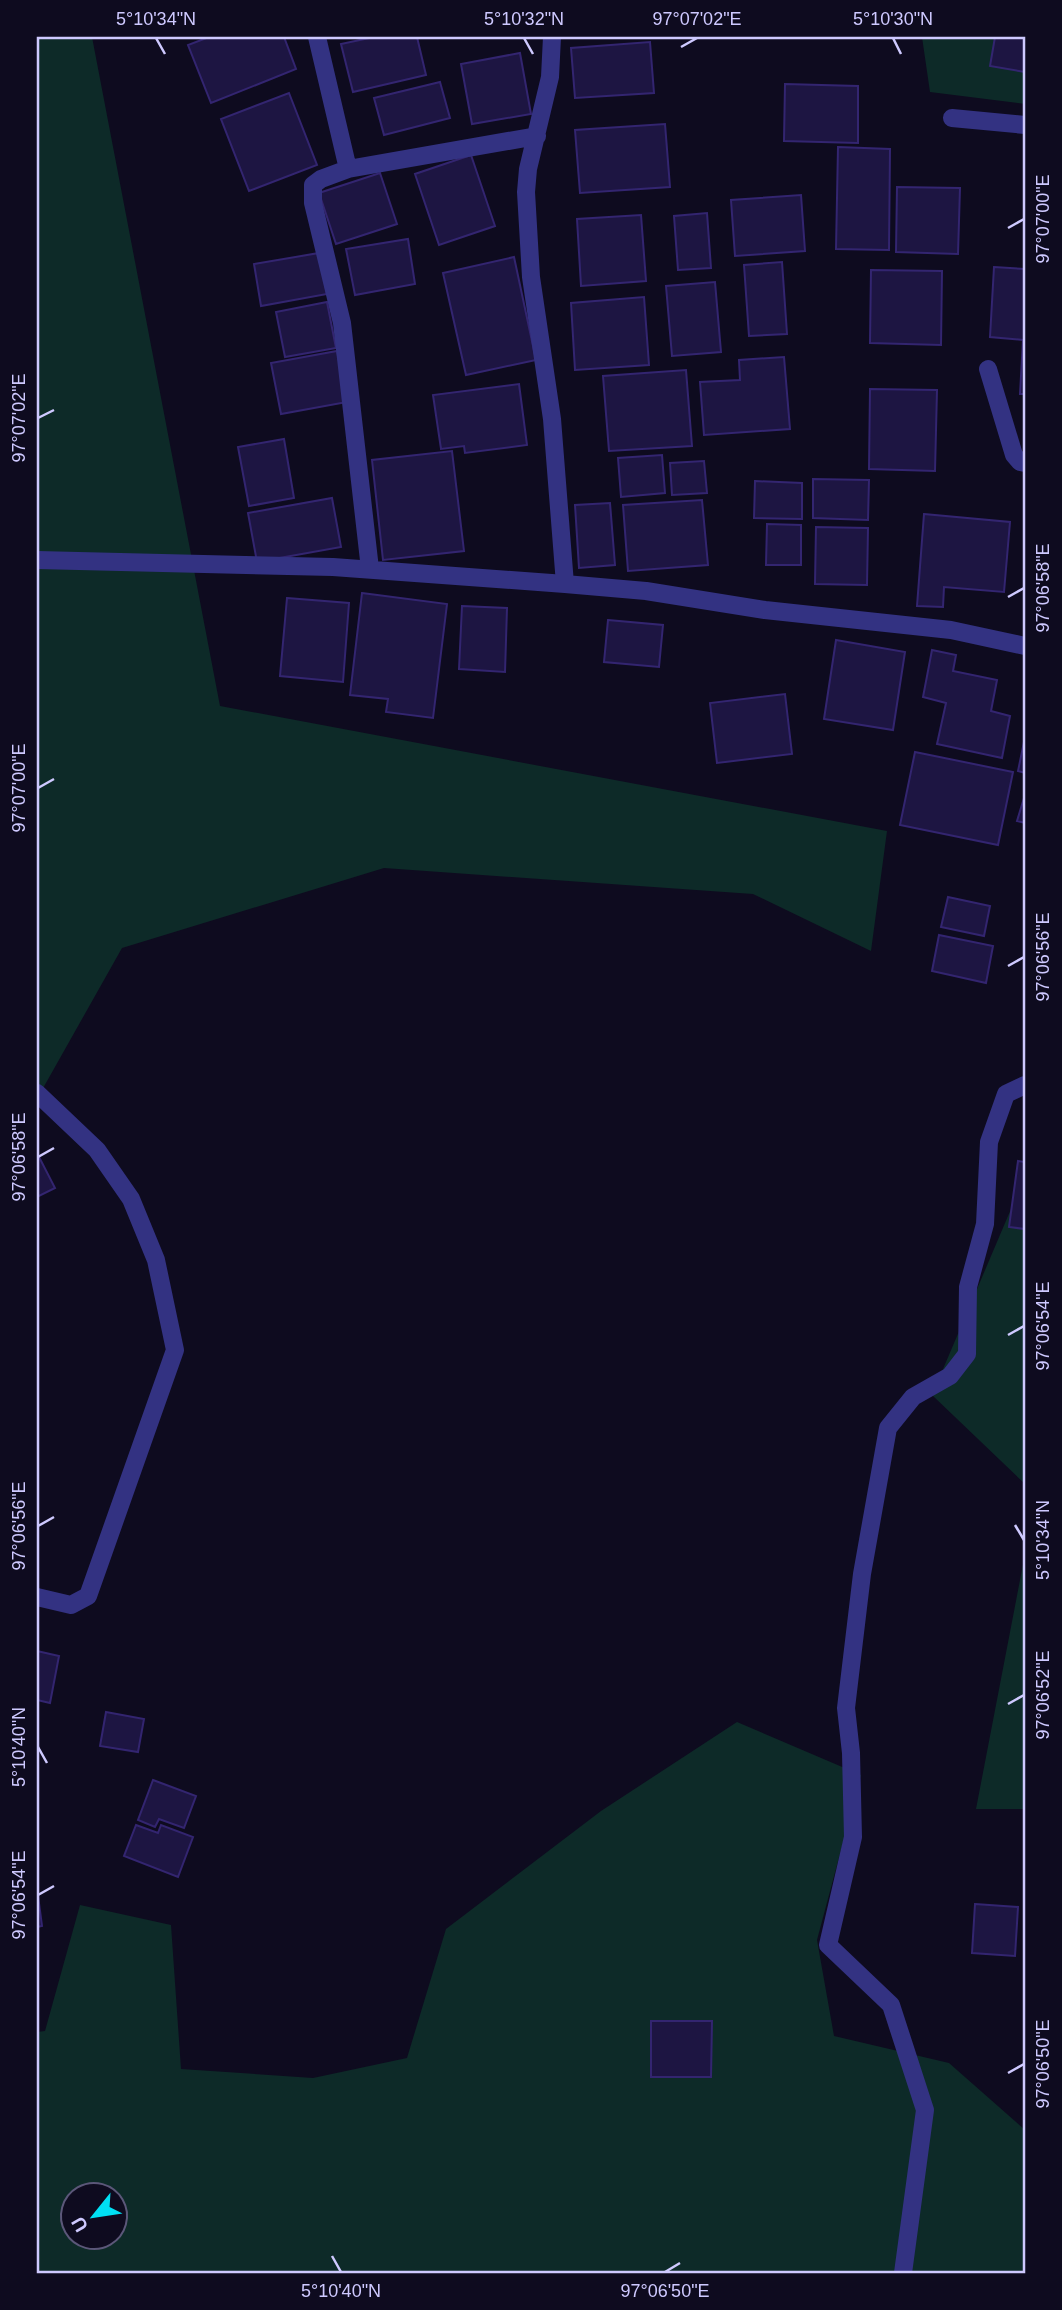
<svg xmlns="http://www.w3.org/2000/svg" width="1062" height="2310" font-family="Helvetica,sans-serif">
<rect width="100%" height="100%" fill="#0e0b1f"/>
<path fill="#0d2a28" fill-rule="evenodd" d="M37 37H92L220 706 887 831 871 951 753 894 384 868 122 948 42 1090 37 1087Z
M922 37H1025V104L930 92Z
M1025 1176V1484L932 1395Z
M1025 1554V1809H976Z
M737 1722 861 1775 817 1940 834 2036 949 2063 1025 2130V2273H51L37 2270V2032L45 2031 80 1905 171 1925 181 2069 313 2078 407 2058 446 1929 601 1811ZM74 2194H116V2236H74Z"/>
<path fill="#1d1542" stroke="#332570" stroke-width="2" d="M209 37H284L296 69 211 103 188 45Z
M374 37H417L426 75 353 92 341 44Z
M995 37H1025V72L990 66Z
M650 42 654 93 575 98 571 48Z
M520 53 531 114 472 124 461 64Z
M440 82 450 118 384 135 374 98Z
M785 84 858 86V143L784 141Z
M289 93 317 165 249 191 221 119Z
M665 124 670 187 580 193 575 130Z
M838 147 890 149 889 250 836 249Z
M471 155 495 226 439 245 415 174Z
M380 173 397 224 336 244 319 193Z
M897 187 960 188 958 254 896 252Z
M801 195 805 251 735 256 731 200Z
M707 213 711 268 678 270 674 216Z
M641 215 646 281 581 286 577 219Z
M408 239 415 284 355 295 346 249Z
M319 253 327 294 261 306 254 264Z
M514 257 536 360 466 375 443 273Z
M782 262 787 334 749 336 744 265Z
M994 267 1025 269V394H1020L1023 340 990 337Z
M871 270 942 271 941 345 870 343Z
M715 282 721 352 672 356 666 286Z
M644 297 649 365 575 370 571 303Z
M327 302 336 348 285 357 276 312Z
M337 351 347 402 281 414 271 363Z
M784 357 790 429 704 435 700 382 740 380 739 360Z
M686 370 692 446 609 451 603 376Z
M519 384 527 445 465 453 464 446 441 449 433 395Z
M870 389 937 390 935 471 869 469Z
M284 439 294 498 249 506 238 447Z
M452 451 464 551 383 560 372 460Z
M662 455 665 493 621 497 618 458Z
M704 461 707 493 672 495 670 463Z
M813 479 869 480 868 520 813 518Z
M755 481 802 483V519L754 518Z
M332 498 341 547 257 562 248 513Z
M702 500 708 565 628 571 623 505Z
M610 503 615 565 579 568 575 505Z
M924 514 1010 522 1004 592 944 587 943 607 917 606Z
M767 524 801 525V565H766Z
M816 527 868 528 867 585 815 584Z
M362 593 447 604 433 718 386 712 388 699 350 695Z
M287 598 349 603 343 682 280 676Z
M462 606 507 608 505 672 459 669Z
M608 620 663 625 659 667 604 662Z
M836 640 905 652 893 730 824 719Z
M932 650 956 655 953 671 997 680 991 711 1010 716 1002 758 937 744 946 703 923 697Z
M785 694 792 754 717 763 710 703Z
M1025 737V773L1018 771Z
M915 752 1013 772 998 845 900 825Z
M1024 798H1025V823L1017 821Z
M948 897 990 906 984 936 941 927Z
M939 935 993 946 986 983 932 971Z
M37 1153 55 1188 37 1197Z
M1018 1161 1025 1162V1229L1009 1227Z
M37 1651 59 1656 50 1703 37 1700Z
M106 1712 144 1719 138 1752 100 1746Z
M153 1780 196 1796 184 1828 159 1819 155 1827 138 1820Z
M136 1825 158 1833 161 1825 193 1837 178 1877 124 1856Z
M37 1888 42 1926 37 1927Z
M975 1904 1018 1907 1015 1956 972 1953Z
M651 2021H712L711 2077H651Z"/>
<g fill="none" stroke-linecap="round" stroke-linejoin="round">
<path stroke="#333282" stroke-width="18" d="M317 37 348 169
M552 37 550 77 528 169 526 192 531 277 552 419 565 584
M952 118 1025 125
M988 369 1014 455 1020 462 1025 463
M37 560 333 567 565 584 646 591 765 610 951 630 1025 646
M370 569 342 323 313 203V185L321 179 348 169 537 136
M37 1093 97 1150 131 1199 156 1260 175 1350 88 1596 71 1605 37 1597
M903 2273 925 2110 891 2005 828 1945 853 1837 851 1753 846 1708 862 1574 888 1428 913 1397 950 1376 967 1354 968 1287 985 1224 989 1142 1006 1094 1025 1085"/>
</g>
<path fill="none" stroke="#cec9ff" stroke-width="2.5" d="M156 38 165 54M524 38 533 54M893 38 901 54M681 47 697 38M1008 228 1024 219M38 418 54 410M1008 597 1024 588M38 788 54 779M1008 966 1024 957M38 1157 54 1148M1008 1335 1024 1326M1015 1525 1024 1540M38 1526 54 1517M1008 1704 1024 1695M38 1747 47 1763M38 1895 54 1886M1008 2073 1024 2064M332 2256 341 2272M665 2272 680 2263"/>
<rect width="1062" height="2310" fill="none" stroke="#0e0b1f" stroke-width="77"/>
<g transform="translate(94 2216) rotate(240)"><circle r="33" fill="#0e0b1f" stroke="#5b5779" stroke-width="2"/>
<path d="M0-5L12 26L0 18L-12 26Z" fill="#00e0f4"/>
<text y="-10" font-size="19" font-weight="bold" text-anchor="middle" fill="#cec9ff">U</text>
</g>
<rect x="38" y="38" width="986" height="2234" fill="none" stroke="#cec9ff" stroke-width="2.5"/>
<g font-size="18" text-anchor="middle" fill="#cec9ff">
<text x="156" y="25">5°10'34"N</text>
<text x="524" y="25">5°10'32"N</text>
<text x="697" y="25">97°07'02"E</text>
<text x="893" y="25">5°10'30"N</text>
<text transform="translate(1043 219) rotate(-90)" y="6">97°07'00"E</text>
<text transform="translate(19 418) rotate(-90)" y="6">97°07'02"E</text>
<text transform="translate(1043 588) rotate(-90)" y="6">97°06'58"E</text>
<text transform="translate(19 788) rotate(-90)" y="6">97°07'00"E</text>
<text transform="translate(1043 957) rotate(-90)" y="6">97°06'56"E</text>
<text transform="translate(19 1157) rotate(-90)" y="6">97°06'58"E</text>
<text transform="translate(1043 1326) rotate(-90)" y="6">97°06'54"E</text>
<text transform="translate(19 1526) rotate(-90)" y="6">97°06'56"E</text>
<text transform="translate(1043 1540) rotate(-90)" y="6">5°10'34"N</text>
<text transform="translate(1043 1695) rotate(-90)" y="6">97°06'52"E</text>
<text transform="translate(19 1747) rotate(-90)" y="6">5°10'40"N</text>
<text transform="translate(19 1895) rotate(-90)" y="6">97°06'54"E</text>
<text transform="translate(1043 2064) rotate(-90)" y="6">97°06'50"E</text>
<text x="341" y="2297">5°10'40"N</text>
<text x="665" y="2297">97°06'50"E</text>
</g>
</svg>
